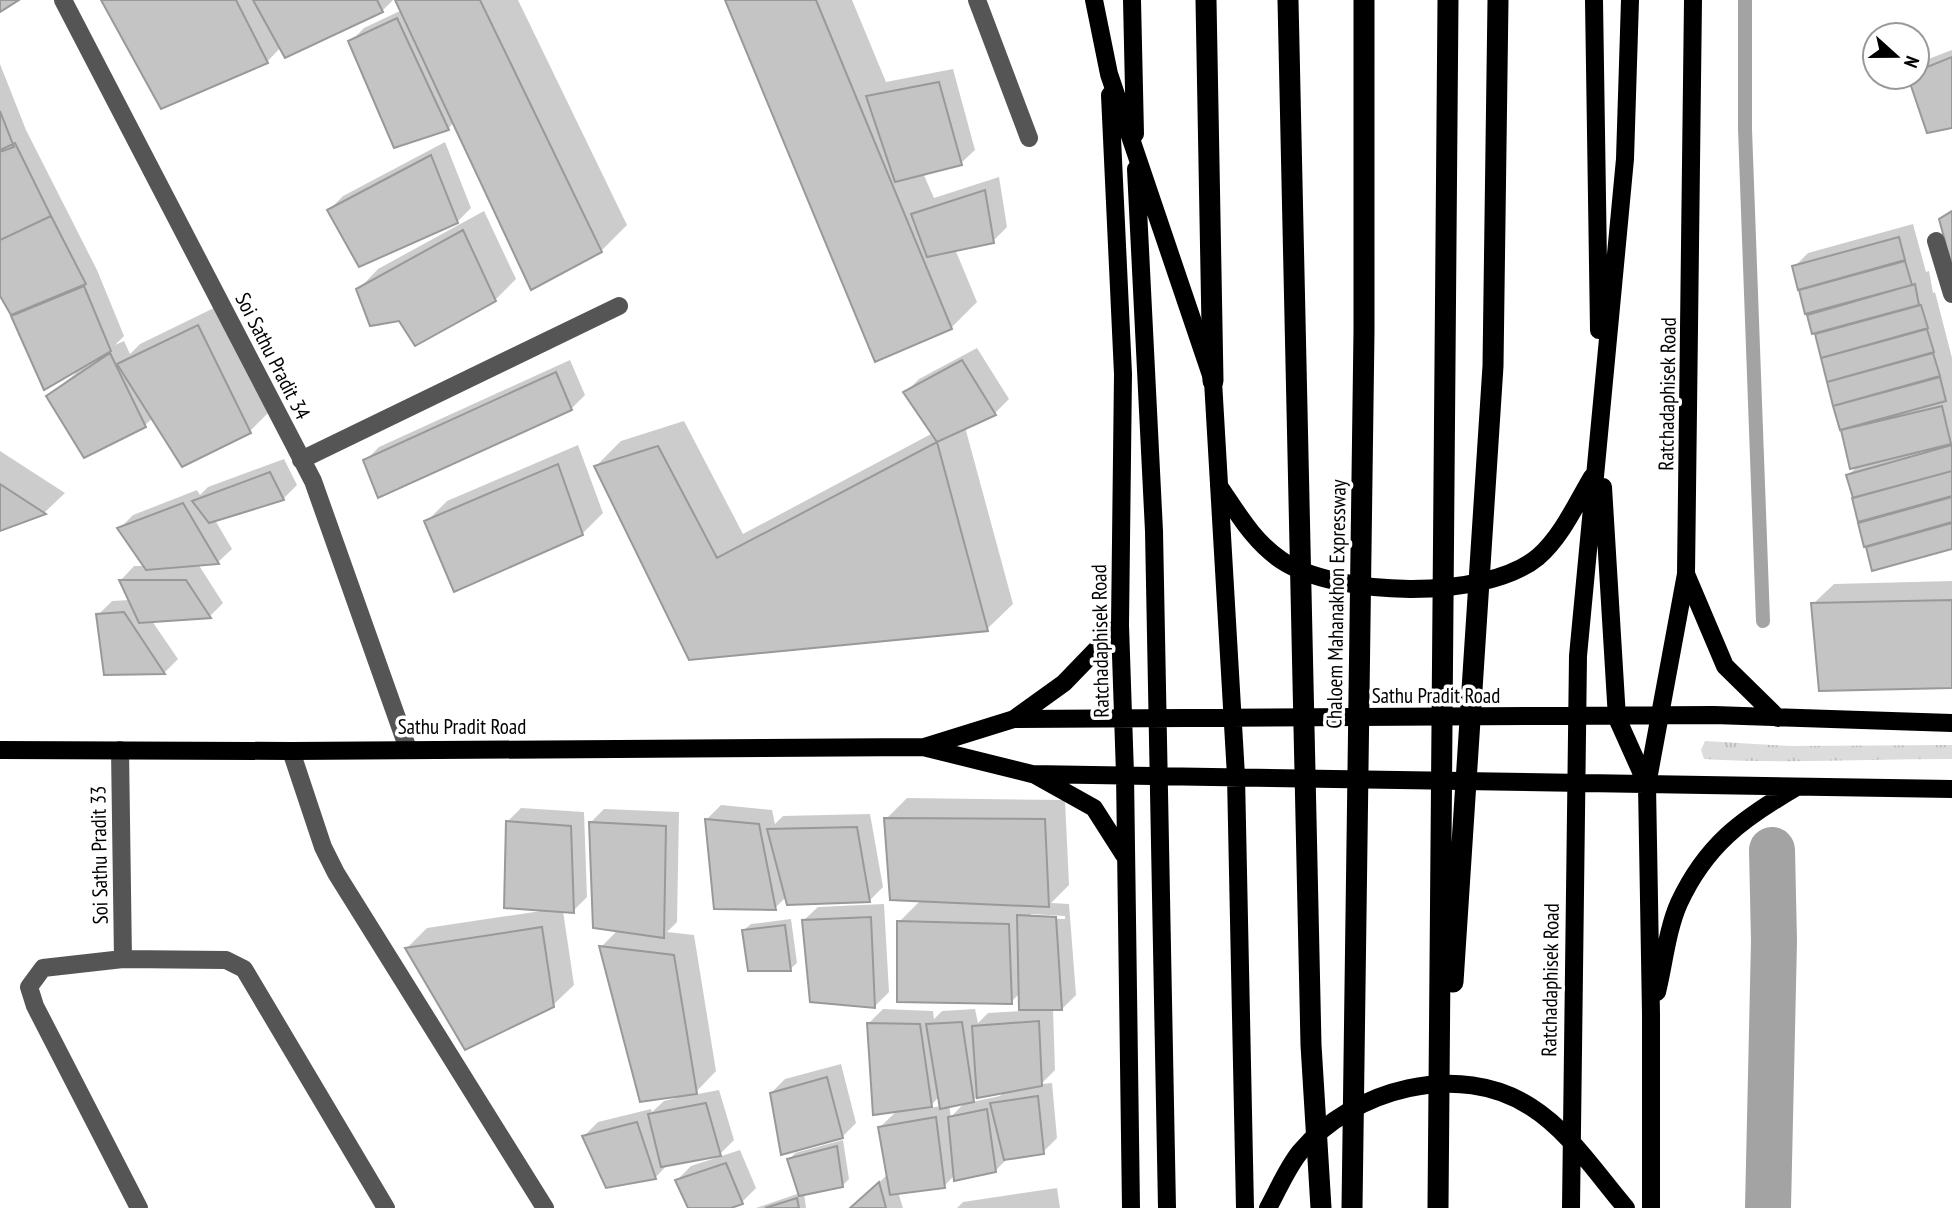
<svg xmlns="http://www.w3.org/2000/svg" width="1952" height="1208" font-family="'PT Sans Narrow',sans-serif">
<defs>
<pattern id="grass-tufts" width="24" height="20" patternUnits="userSpaceOnUse" patternTransform="scale(1.75)"><rect width="24" height="20" fill="#dcdcdc"/><path d="M3 7l-1-3M5 7V3M7 7l1-3M15 17l-1-3M17 17v-4M19 17l1-3" fill="none" stroke="#bbb"/></pattern>
</defs>
<rect width="100%" height="100%" fill="#fff"/>
<path fill="url(#grass-tufts)" d="M1705 741 1790 746 1952 745V759C1869 759 1786 764 1704 759L1701 750Z"/>
<path fill="#0003" fill-rule="evenodd" d="M103 0H393L382 11 281 47 267 62Z
M397 0H518L627 225 601 251 532 288 454 122 448 129 350 42 364 28 402 10Z
M726 0H852L886 82 953 69 975 150 961 163 923 173 934 198 999 177 1007 227 993 241 955 249 977 302 951 328Z
M1952 50V126L1909 77H1917V67L1923 61Z
M0 64 26 130 97 270 124 336 115 345 124 341 130 354 140 344 218 306 270 411 250 431 153 418 145 425 48 396 76 373 74 370 45 388 0 291Z
M445 142 471 208 457 222 329 210 343 196Z
M484 211 516 279 495 300 358 290 378 269Z
M1913 224 1926 272 1929 271 1933 293 1935 292 1952 358V547L1873 569 1848 475 1859 465 1851 466 1816 331 1809 316 1815 310 1807 312 1794 267 1808 253Z
M977 348 1009 399 995 413 965 427 1013 604 987 629 690 658 596 466 621 441 684 421 743 534 933 433 905 393 919 379Z
M570 360 585 395 571 409 366 460 379 447Z
M578 445 603 513 582 534 426 522 447 501Z
M0 451 65 493 45 512 0 529Z
M284 459 297 485 283 499 215 520 232 549 218 562 198 564 223 603 210 616 152 621 178 659 164 673H106L98 615 112 601 130 600 121 580 134 566H146L120 528 133 515 197 490 200 495 208 487Z
M1952 581V686L1813 604 1834 584Z
M907 798 1065 800 1069 885 1051 903 1069 904 1076 995 1062 1009H1053L1055 1070 1041 1084 1052 1083 1057 1138 1043 1152 1009 1157 996 1170 955 1175 944 1186 898 1192 903 1208H852L888 1174 880 1127 898 1110 869 1023 883 1009 933 1011 934 1019 942 1011 975 1009 978 1023 988 1013 1021 1011 1020 993 1011 1002 899 922 921 900 886 819ZM1031 914 1065 916V919L1031 918ZM1005 1091 1000 1096 972 1102 978 1096ZM940 1096 942 1106 928 1108ZM965 1102 951 1117 949 1105Z
M721 805 772 810 775 824 783 816 870 814 883 887 869 901 787 896 775 908 707 819Z
M521 808 584 812 587 897 573 911H563L574 985 553 1005 407 948 427 928 541 911 507 822Z
M604 809 679 812 677 922 667 932 694 935 716 1071 693 1095 719 1090 734 1140 720 1154 669 1163 655 1178 584 1136 598 1122 651 1109 652 1112 664 1101 676 1098 601 947 618 930 590 823Z
M884 904 889 992 875 1006 804 920 818 907Z
M791 919 797 963 790 969 744 930 751 924Z
M841 1064 856 1123 842 1137 771 1093 785 1079Z
M843 1140 849 1179 842 1186 804 1193 806 1208H756L800 1193 789 1160 795 1153Z
M740 1150 756 1188 742 1202 726 1208H690L677 1180 691 1166Z
M1057 1188 1060 1208H957L963 1202Z"/>
<g fill="none" stroke-linecap="round" stroke-linejoin="round">
<path stroke="#a3a3a3" stroke-width="14" d="M1745 0V129L1763 621"/>
<path stroke="#a3a3a3" stroke-width="46" d="M1768 1208 1774 941 1772 850"/>
</g>
<path fill="#c4c4c4" stroke="#999" stroke-width="2" d="M0 0H19L0 12Z
M101 0H236L268 63 161 109Z
M253 0H377L383 12 285 58Z
M395 0H480L602 252 531 290Z
M725 0H816L952 329 875 362Z
M397 18 449 130 394 148 348 41Z
M1952 57V128L1927 133 1908 77H1917V71Z
M939 82 962 165 895 182 866 96Z
M0 111 14 147 0 152Z
M15 143 51 216 0 240V150Z
M431 155 458 223 359 267 327 210Z
M985 190 994 243 927 257 911 214Z
M1952 211V267L1939 219Z
M51 216 86 284 11 315 0 296V240Z
M463 230 496 301 415 346 399 321 370 326 356 289Z
M1899 237 1905 260 1798 290 1792 266Z
M1905 261 1912 285 1805 314 1799 290Z
M1915 284 1919 305 1812 334 1807 315Z
M84 286 111 351 44 390 11 316Z
M1921 305 1928 328 1821 358 1815 334Z
M198 325 251 433 182 467 117 364Z
M1927 329 1934 352 1827 382 1821 358Z
M110 353 146 427 84 458 46 396Z
M1933 353 1940 376 1833 406 1827 382Z
M962 360 996 415 937 442 903 392Z
M556 372 572 410 378 498 363 460Z
M1940 377 1946 401 1840 430 1833 406Z
M1942 406 1951 444 1850 469 1841 430Z
M937 442 988 631 689 660 594 466 658 446 717 558Z
M1952 445V471L1853 498 1846 475Z
M558 464 583 535 454 592 424 521Z
M1952 471V496L1858 522 1852 498Z
M270 472 284 500 209 523 192 501Z
M0 484 46 514 0 531Z
M1952 497V522L1864 547 1858 523Z
M183 503 219 564 146 570 117 528Z
M1952 523V549L1872 571 1866 547Z
M119 580H186L211 618 139 623Z
M1952 600V688L1819 691 1811 603Z
M124 612 165 674 104 675 96 614Z
M884 818 1045 819 1049 907 890 900Z
M705 819 759 824 776 910 714 909Z
M506 821 571 826 574 913 504 908Z
M589 822 666 826 664 938 593 928Z
M857 827 870 902 787 905 767 829Z
M1017 915 1056 917 1062 1010H1019Z
M871 917 875 1008 810 1002 802 920Z
M897 921 1009 924 1012 1004 897 1002Z
M785 925 791 971H748L742 930Z
M542 927 554 1007 465 1050 405 948Z
M599 946 674 955 697 1094 640 1102Z
M1039 1021 1042 1086 977 1098 972 1026Z
M962 1022 974 1102 940 1109 926 1024Z
M867 1023 920 1024 932 1107 873 1115Z
M827 1077 843 1138 781 1155 770 1093Z
M1038 1096 1044 1154 1004 1160 990 1103Z
M706 1103 721 1156 661 1167 648 1114Z
M987 1109 996 1172 954 1181 948 1117Z
M936 1117 945 1188 890 1195 878 1127Z
M637 1122 656 1179 606 1188 582 1136Z
M837 1146 843 1187 799 1196 787 1159Z
M726 1163 743 1204 731 1208H688L675 1180Z
M879 1182 886 1208H850Z
M797 1198 799 1208H765Z"/>
<g fill="none" stroke-linecap="round" stroke-linejoin="round">
<path stroke="#555" stroke-width="18" d="M63 0 313 481 408 749
M977 0 1029 138
M1936 241 1952 294
M301 460 619 306
M120 750 123 959
M291 751 323 847 336 873 545 1208
M139 1208 35 1006 29 987 43 968 123 959 226 960 244 969 386 1208"/>
<path stroke="#000" stroke-width="18" d="M1094 0 1109 74 1213 381 1236 776 1245 1208
M1132 0 1135 134
M1594 0 1599 330
M1110 95 1123 374 1120 625 1125 774 1131 1208
M1136 169 1154 531 1167 1208
M1219 486C1237 512 1253 541 1281 560 1336 597 1485 601 1538 557 1562 536 1576 504 1592 477
M1603 487 1617 718 1647 785
M1686 574 1725 666 1778 718
M1014 719 1064 683 1120 625
M924 747 1014 719 1714 715 1952 723
M0 750 291 751 923 747 1032 774 1952 789
M1035 775 1094 808 1124 855
M1657 992C1664 964 1667 930 1679 903 1706 845 1742 819 1795 788
M1268 1208C1278 1190 1287 1168 1300 1152 1352 1089 1460 1060 1531 1107 1569 1131 1597 1174 1626 1208
M1571 1208 1578 656 1625 159 1630 0
M1651 1208V1014L1647 785 1686 574 1693 0"/>
<path stroke="#000" stroke-width="21" d="M1206 0 1213 381
M1288 0 1311 1045 1321 1208
M1453 982 1493 366 1498 0
M1352 1208 1364 331V0
M1438 1208 1448 0"/>
</g>
<g text-anchor="middle" dominant-baseline="central" stroke-width="7" stroke-linejoin="round" paint-order="stroke">
<g font-size="21" fill="#000" stroke="#fff">
<text transform="translate(273 356) rotate(63)">Soi Sathu Pradit 34</text>
<text transform="translate(1667 394) rotate(-89)">Ratchadaphisek Road</text>
<text transform="translate(1336 604) rotate(-89)">Chaloem Mahanakhon Expressway</text>
<text transform="translate(1100 641) rotate(-91)">Ratchadaphisek Road</text>
<text x="1436" y="695">Sathu Pradit Road</text>
<text x="462" y="726">Sathu Pradit Road</text>
<text transform="translate(99 855) rotate(-91)">Soi Sathu Pradit 33</text>
<text transform="translate(1550 980) rotate(-89)">Ratchadaphisek Road</text>
</g>
</g>
<g transform="translate(1896 56) rotate(111)"><circle r="33" fill="#ffffff" stroke="#999999" stroke-width="2"/>
<path d="M0-5L12 26L0 18L-12 26Z" fill="#000000"/>
<text y="-10" font-size="19" font-weight="bold" text-anchor="middle" fill="#000000">N</text>
</g>
</svg>
